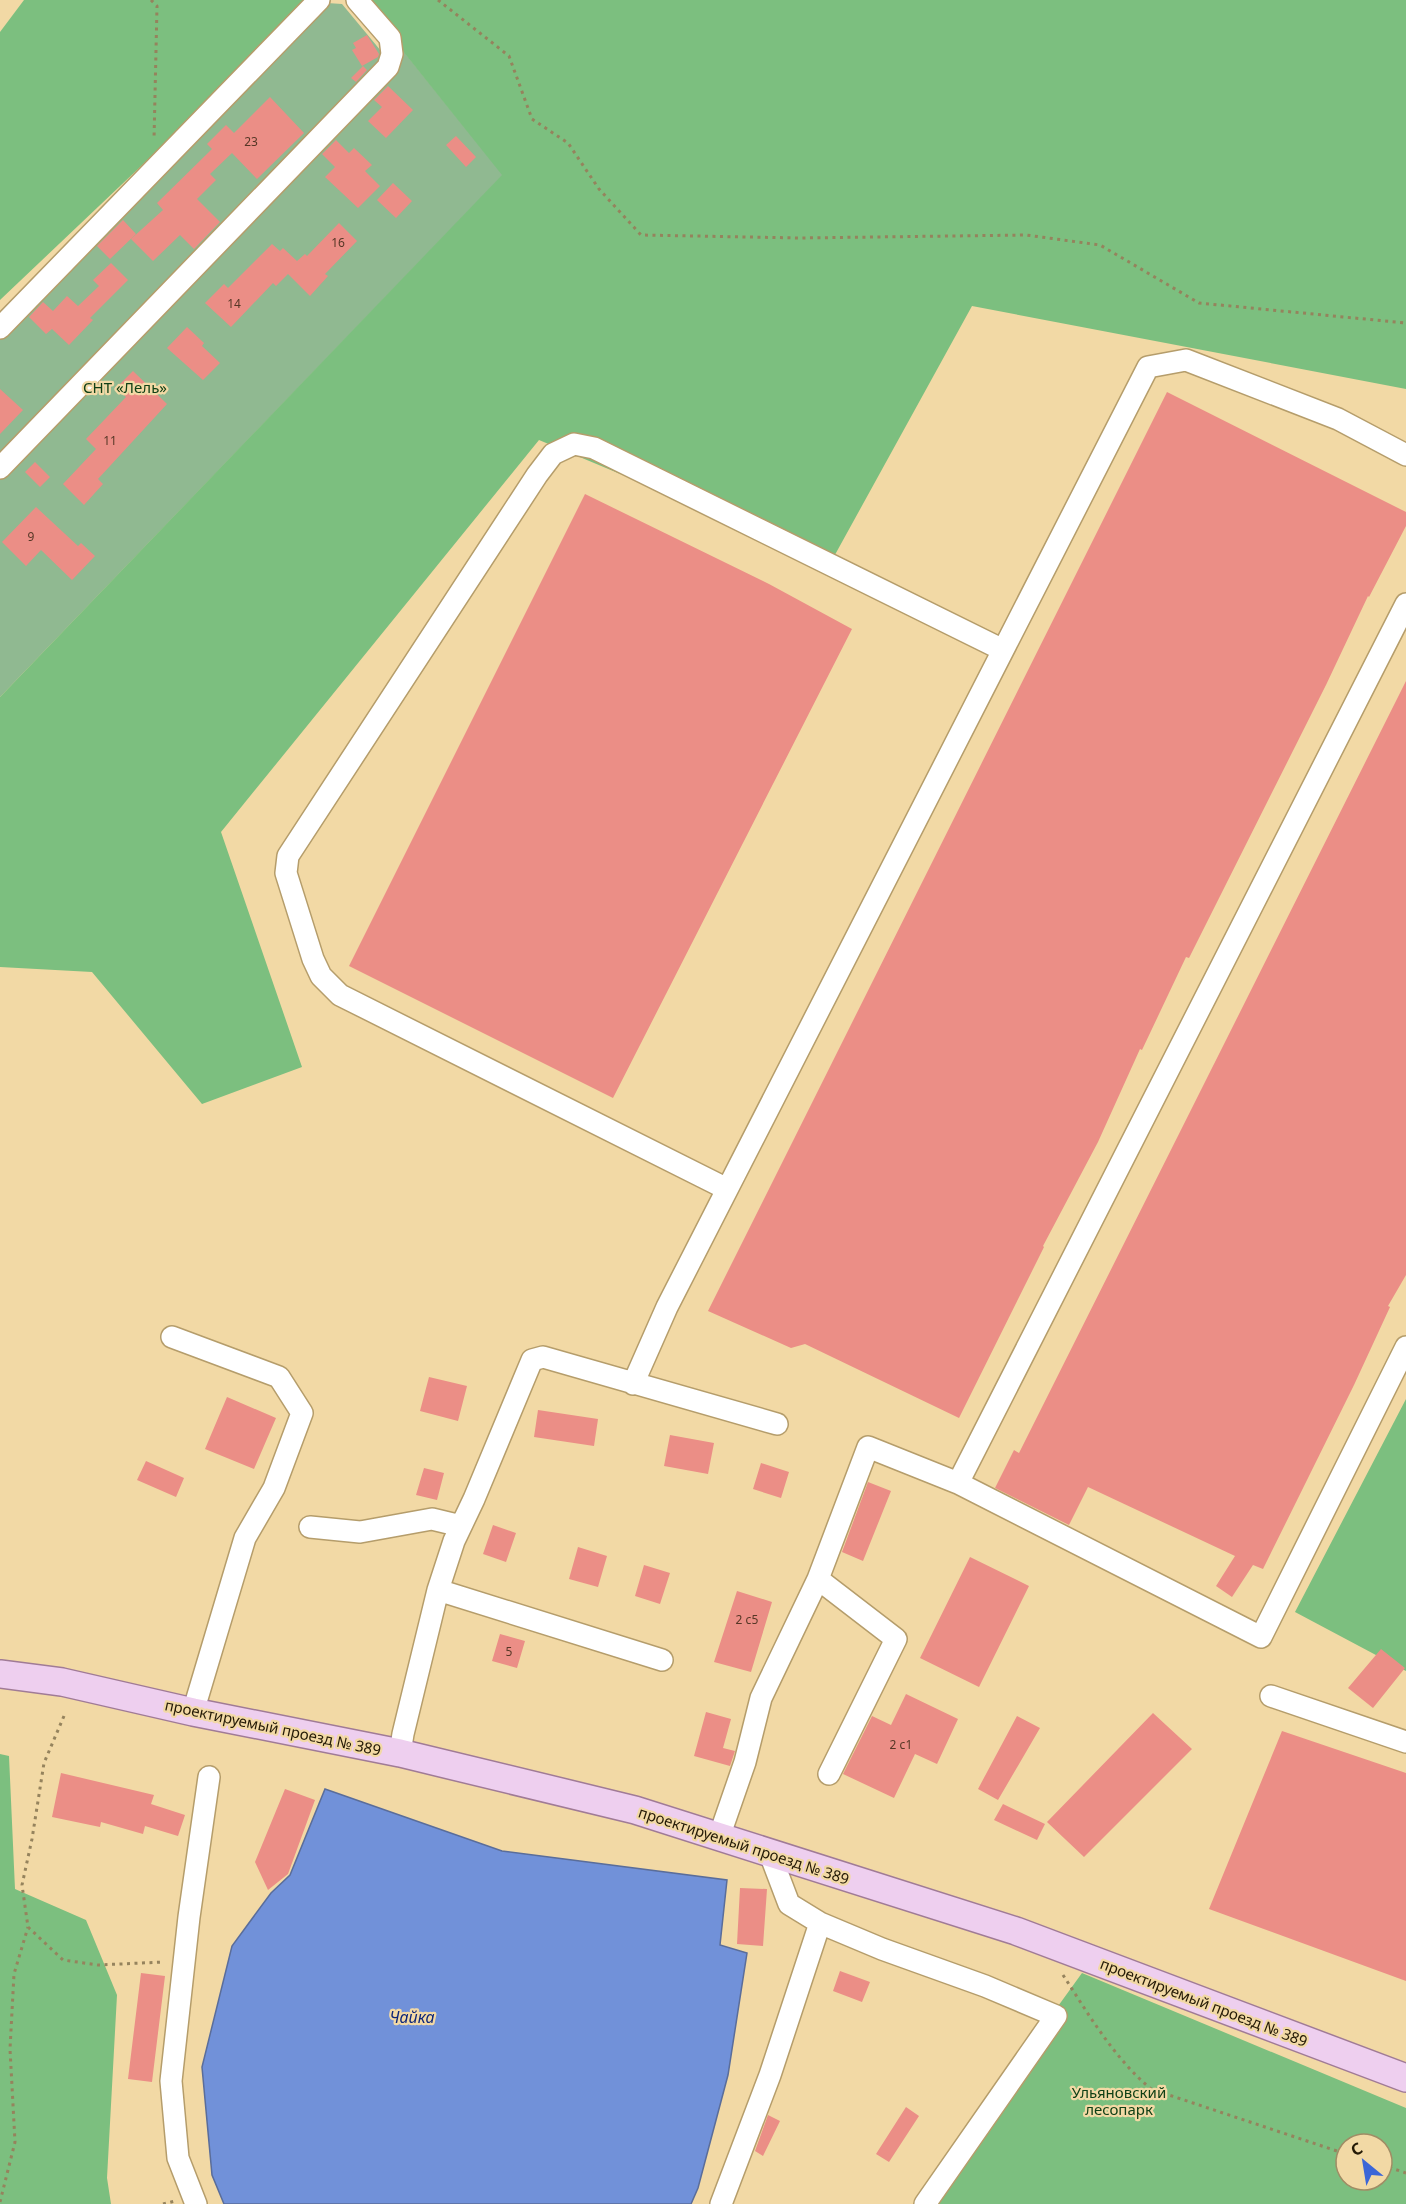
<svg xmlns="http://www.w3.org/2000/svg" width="1406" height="2204" font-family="'Noto Sans',sans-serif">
<rect width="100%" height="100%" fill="#f2d9a5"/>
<path fill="#90b991" d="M327 3 342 4 381 51 396 42 503 175 0 697V336Z"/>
<path fill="#7cbf7f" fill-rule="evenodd" d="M24 0H316L0 300V32Z
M362 0H1406V389L972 306 831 562 539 440 221 832 302 1067 202 1104 92 972 0 967V697L502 175Z
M1406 1399V1671L1295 1612Z
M0 1754 9 1756 15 1889 86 1920 117 1995 107 2178 111 2204H0Z
M1082 1973 1406 2108V2204H915ZM1346 2144H1382V2180H1346Z"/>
<path fill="#7191d9" stroke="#5a6d9a" stroke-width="1.5" d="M325 1789 502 1851 727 1880 720 1945 747 1953 728 2075 698 2188 691 2204H224L212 2175 202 2067 232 1946 271 1893 290 1875Z"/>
<path fill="#eb8e86" d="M367 35 379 54 378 57 362 66 352 50 356 48 353 43Z
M363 66 367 70 356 82 351 78Z
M388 86 413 110 386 138 368 121 382 107 374 100Z
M270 97 304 133 257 179 232 153 210 174 216 180 197 199 220 222 194 249 180 235 153 261 131 239 163 210 157 203 212 149 207 144 226 125 234 133Z
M456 136 476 157 466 167 446 145Z
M336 140 349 153 354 148 372 165 365 171 380 186 358 208 325 177 335 167 322 154Z
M393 183 412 201 396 218 377 200Z
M123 220 136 234 110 259 97 246Z
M339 223 357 241 325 274 328 276 310 296 288 274 276 286 273 283 231 327 205 303 224 284 228 288 272 244 280 251 283 248 297 261 305 254 307 256Z
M111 263 128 280 90 318 93 320 69 345 52 329 46 334 29 317 43 302 53 311 67 296 78 306 99 286 93 280Z
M187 327 204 343 202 346 220 363 203 380 167 348Z
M133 371 167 404 98 479 103 484 84 505 63 484 96 449 86 439 126 397 116 388Z
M0 389 23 410 0 434Z
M1167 392 1406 512V526L1369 597 1368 596 1326 685 1189 958 1186 957 1142 1050 1140 1049 1098 1142 1043 1246 1044 1247 959 1418 805 1344 791 1348 708 1311Z
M35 462 50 477 40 487 25 472Z
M585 494 769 584 852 629 613 1098 349 966Z
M36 507 78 546 81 543 95 556 72 580 41 550 26 566 2 542Z
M1406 681V1275L1388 1306 1390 1307 1354 1385 1263 1569 1253 1565 1232 1597 1216 1586 1235 1556 1088 1487 1069 1525 995 1488 1014 1450 1019 1453Z
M429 1377 467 1386 458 1421 420 1411Z
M227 1397 276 1418 254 1469 205 1449Z
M538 1410 598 1419 594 1446 534 1437Z
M670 1435 714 1443 708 1474 664 1466Z
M146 1461 184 1478 176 1497 137 1480Z
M761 1463 789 1472 781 1498 753 1489Z
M424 1468 444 1473 437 1500 416 1495Z
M868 1482 891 1491 863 1561 842 1552Z
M493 1525 516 1533 506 1562 483 1554Z
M578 1547 607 1556 598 1587 569 1579Z
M970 1557 1029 1586 979 1687 920 1658Z
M644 1565 670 1573 660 1604 635 1596Z
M737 1591 772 1602 751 1672 714 1662Z
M500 1634 525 1641 517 1668 492 1661Z
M1381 1649 1405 1668 1373 1708 1348 1688Z
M906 1694 958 1719 937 1764 915 1754 894 1798 843 1774 872 1716 891 1725Z
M706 1712 731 1719 723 1748 735 1751 730 1766 694 1756Z
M1153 1713 1192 1749 1084 1857 1047 1822Z
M1017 1716 1040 1728 998 1800 978 1789Z
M1282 1731 1406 1773V1981L1209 1909Z
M61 1773 154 1795 151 1804 185 1815 178 1836 145 1826 143 1834 101 1822 100 1827 52 1817Z
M285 1789 315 1800 288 1874 268 1890 255 1862Z
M1003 1804 1045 1824 1037 1840 994 1820Z
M740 1888 767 1889 763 1946 737 1944Z
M840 1971 870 1982 862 2002 833 1991Z
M141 1973 165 1976 152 2082 128 2079Z
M906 2107 919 2116 889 2162 876 2154Z
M768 2115 780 2121 763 2156 755 2151Z"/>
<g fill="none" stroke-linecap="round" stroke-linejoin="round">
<g stroke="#b59d6b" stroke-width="24">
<path id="minor" d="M0 328 319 0
M0 468 388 67 392 54 390 38 357 0
M727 1189 340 995 321 976 313 959 286 873 288 856 537 475 553 454 574 444 594 448 1003 650
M172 1337 279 1377 302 1413 274 1488 245 1538 193 1712
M633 1384 667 1307 1148 367 1186 360 1338 419 1406 455
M958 1483 1406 604
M310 1527 360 1532 432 1519 461 1526
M818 1579 896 1639 829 1774
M438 1590 662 1660
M1271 1696 1406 1742
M400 1753 403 1734 438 1590 454 1541 474 1499 532 1360 543 1357 777 1424
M719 1837 745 1762 761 1698 818 1579 868 1447 958 1483 1261 1637 1406 1347
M770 1854 789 1904 820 1923 882 1949 985 1986 1056 2016 925 2204
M196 2204 178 2158 171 2081 189 1917 209 1777
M721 2204 770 2075 820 1923"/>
</g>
<g stroke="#a07b96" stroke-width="30">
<path id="major" d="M0 1674 62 1682 193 1712 400 1753 635 1810 1016 1931 1406 2078"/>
</g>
<path stroke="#95835d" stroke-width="3" stroke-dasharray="3 4.5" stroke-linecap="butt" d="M151 0 157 6 154 140
M438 0 509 56 532 119 568 143 599 189 641 235 800 238 1026 235 1100 245 1199 303 1406 323
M64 1716 44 1763 32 1839 22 1885 28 1927 63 1960 98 1965 164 1962
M1063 1975C1089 2015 1114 2058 1151 2089L1346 2154
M1382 2165 1406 2173
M0 2202 15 2142 10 2049 14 1974 28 1927
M163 2204 175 2201"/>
<use href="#minor" stroke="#fff" stroke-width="21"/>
<use href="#major" stroke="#eecfef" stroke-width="27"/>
</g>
<g text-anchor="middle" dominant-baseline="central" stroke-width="4.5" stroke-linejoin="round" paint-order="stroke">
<g font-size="12" fill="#563726">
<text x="251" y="141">23</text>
<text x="338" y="242">16</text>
<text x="234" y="303">14</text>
<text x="110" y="440">11</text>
<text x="31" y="536">9</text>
<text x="747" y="1619">2 с5</text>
<text x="509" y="1651">5</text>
<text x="901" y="1744">2 с1</text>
</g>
<g font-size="15" fill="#104016" stroke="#f2d9a5">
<text x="125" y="387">СНТ «Лель»</text>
<text x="1119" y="2092">Ульяновский<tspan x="1119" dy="17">лесопарк</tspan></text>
</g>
<g font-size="15" fill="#241a06" stroke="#f2d9a5">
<text transform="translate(273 1727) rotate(12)">проектируемый проезд № 389</text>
<text transform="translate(744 1845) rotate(18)">проектируемый проезд № 389</text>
<text transform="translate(1204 2002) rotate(21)">проектируемый проезд № 389</text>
</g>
<g font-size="16" font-style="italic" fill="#0d2679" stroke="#f2d9a5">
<text x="412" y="2017">Чайка</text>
</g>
</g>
<g transform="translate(1364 2162) rotate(330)"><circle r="28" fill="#f2d9a5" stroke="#a08d65" stroke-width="1.5"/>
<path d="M0-4.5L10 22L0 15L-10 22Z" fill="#3b66d7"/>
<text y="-9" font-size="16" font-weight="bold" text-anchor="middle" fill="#241a06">С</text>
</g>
</svg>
